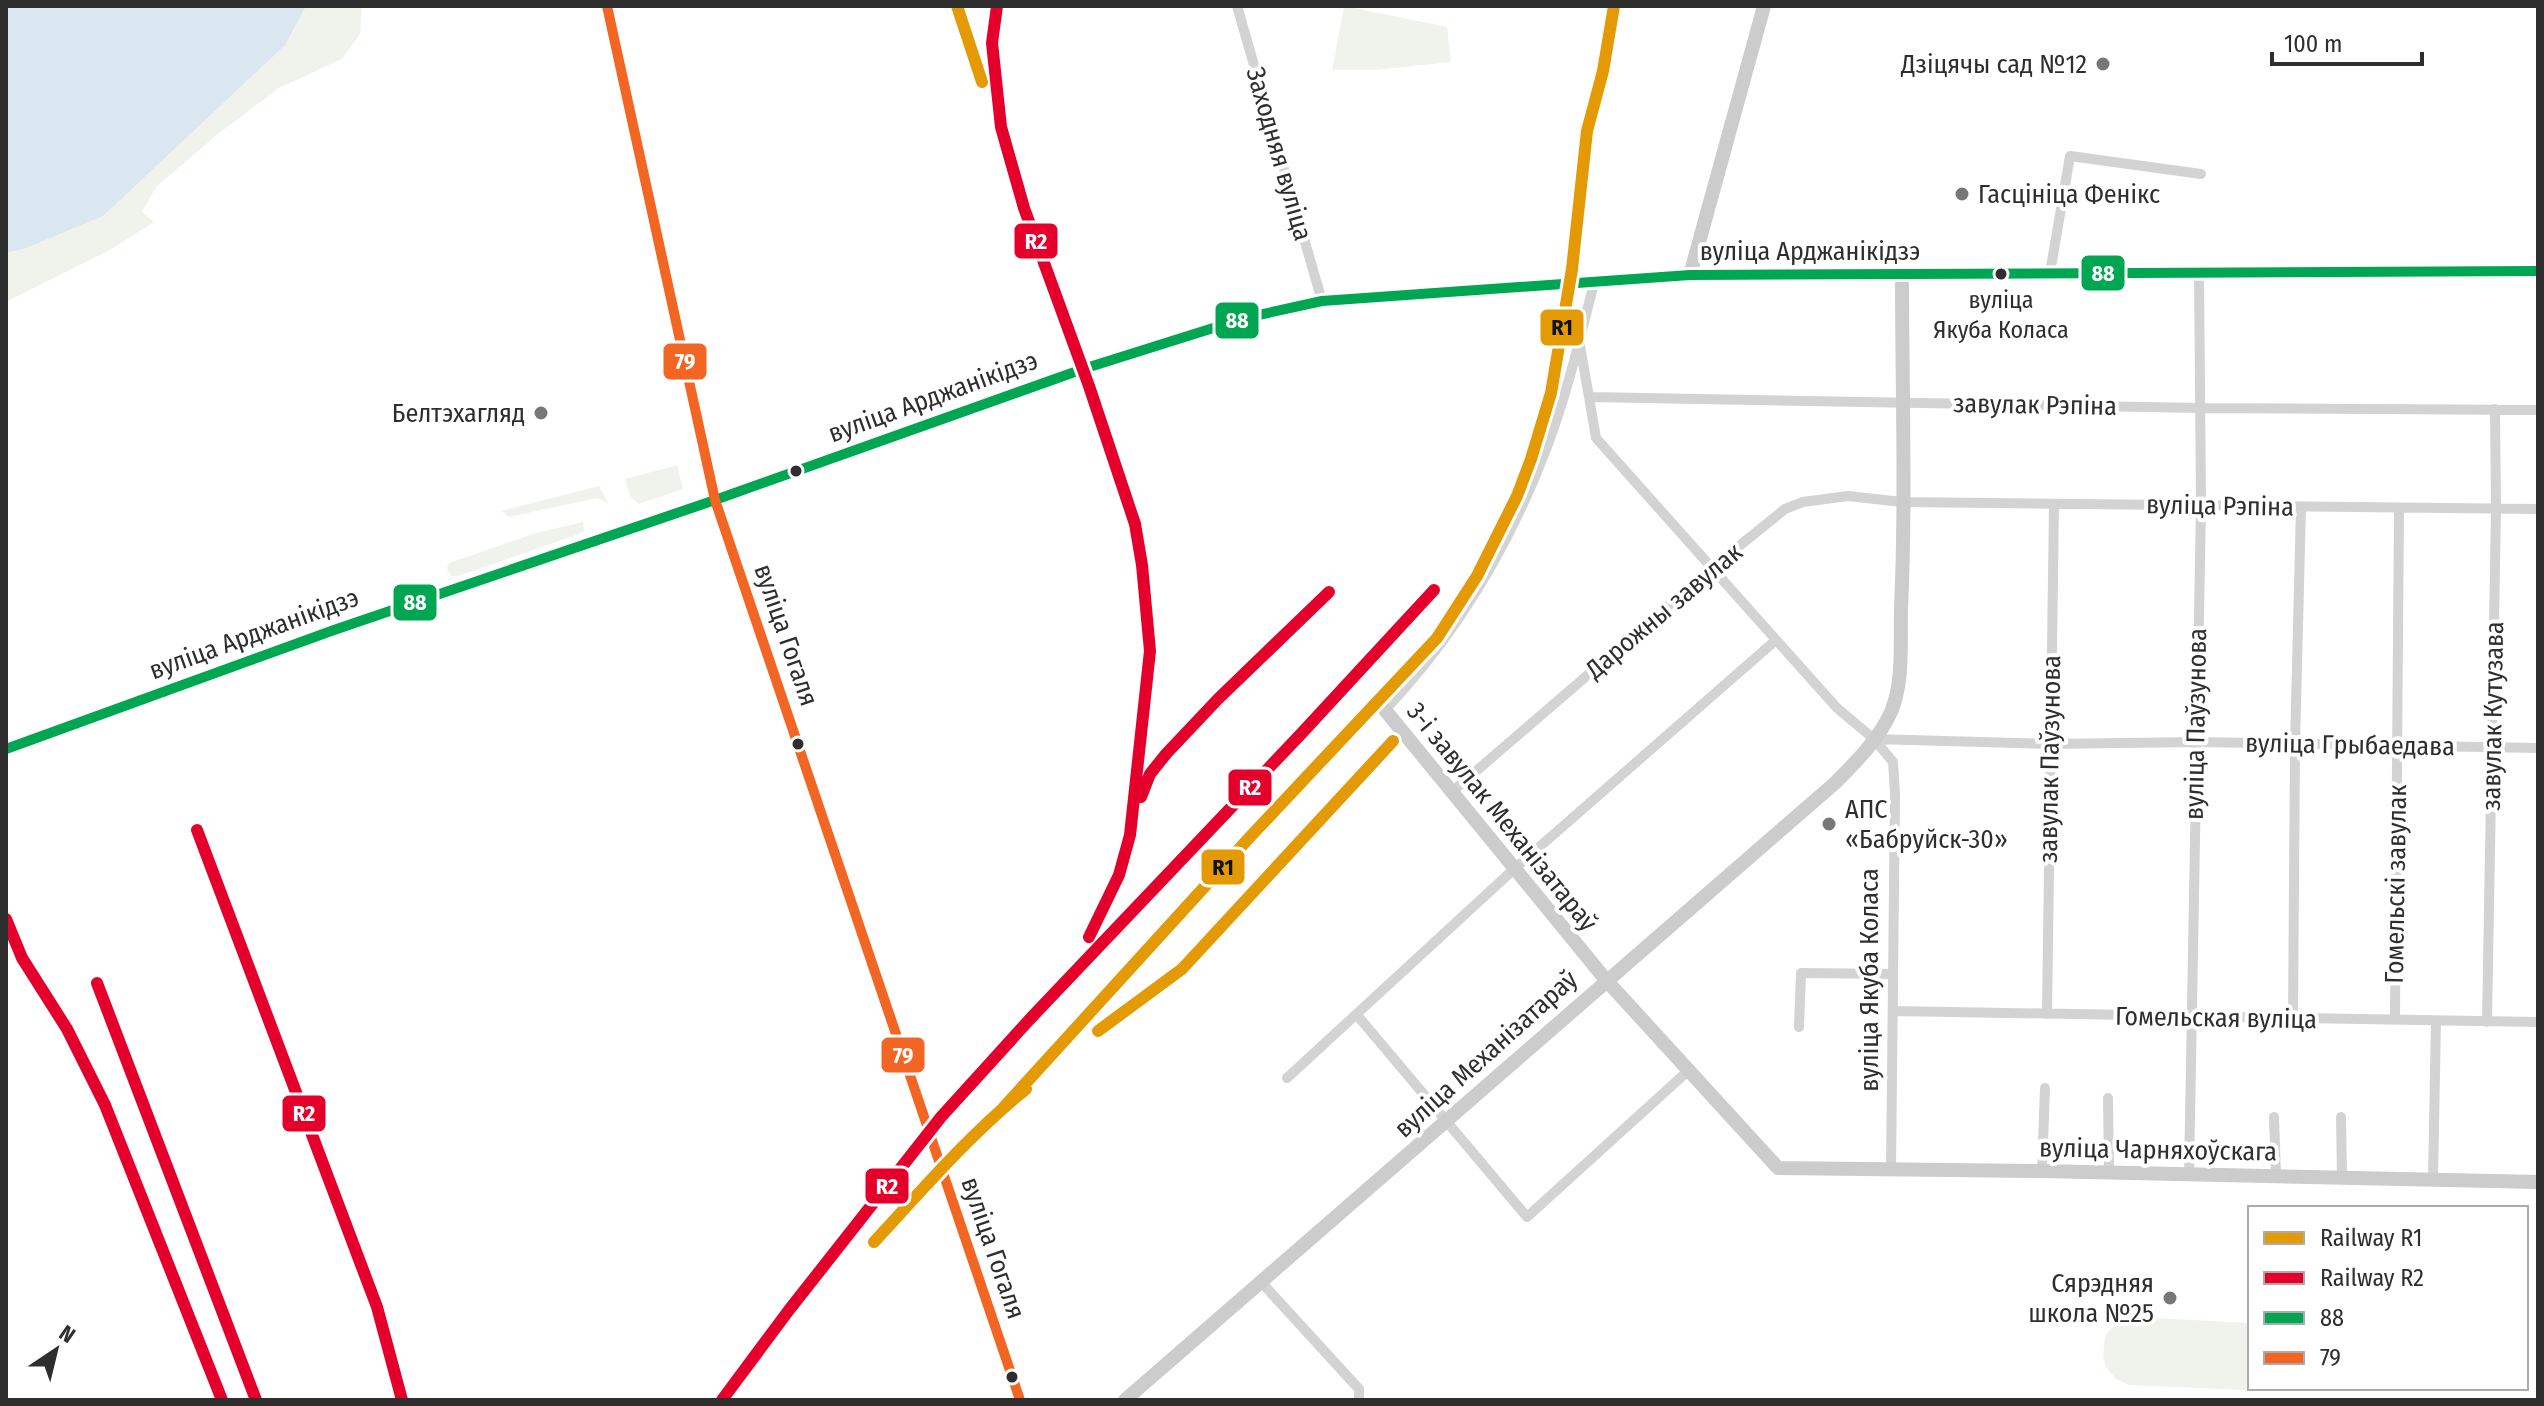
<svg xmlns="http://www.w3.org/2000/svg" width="2544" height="1406" font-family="'Fira Sans Condensed',sans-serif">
<rect width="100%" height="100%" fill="#fff"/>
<path fill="#f0f3ec" d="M6 6H362L360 34 342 59 279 88 218 134 156 187 142 212 154 222 108 251 6 302Z
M1344 6 1447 27 1451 62 1373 70H1332Z
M677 465 683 489 639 504 630 496 625 479Z
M599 486 608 503 597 498 509 517 501 511Z
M583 522 584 531 579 534 458 576H451L447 568 449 563 536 533Z
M2136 1317 2250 1323V1388H2259L2246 1390 2129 1385 2116 1379 2106 1367 2103 1356 2105 1336 2117 1322Z"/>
<path fill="#dae7f0" d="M6 6H306L285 45 103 216 26 248 6 253Z"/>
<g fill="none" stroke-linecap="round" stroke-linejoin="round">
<path stroke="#d3d3d3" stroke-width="10" d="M1237 6 1322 301
M2050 273 2070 156 2201 174
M1579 340 1589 397 2201 408 2538 410
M1589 397 1596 438 1837 708 1874 739 1893 762 1895 793 1891 1170
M1385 710C1456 635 1510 545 1547 447 1567 394 1580 338 1594 283
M1874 739 2050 744 2196 742 2538 748
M1453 791 1713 567 1785 509 1803 502 1848 496 1902 502 2538 509
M1894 1011 2538 1022
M2047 1014 2054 504
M1357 1015 1527 1217 1689 1070
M2293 1019 2295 745 2301 507
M2395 1020 2399 509
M2487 1022 2496 509 2495 409
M1799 1027 1801 973 1893 974
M1287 1078 1513 870 1776 640
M2108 1098 2109 1172
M2274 1117 2276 1176
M2341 1117 2342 1177
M2042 1171 2045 1088
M2189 1175 2201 505 2199 272
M2433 1180 2436 1021
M1262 1283 1359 1389V1400"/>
<path stroke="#ccc" stroke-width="14" d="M607 6 715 500 1020 1400
M1690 275 1764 6
M1385 710 1606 980 1778 1168 2042 1171 2538 1182
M6 749 334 630 715 500 1083 369 1245 318 1322 301 1690 275 2538 271
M1125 1400 1835 783C1856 762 1879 739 1891 712 1904 681 1900 642 1901 609 1906 498 1902 386 1902 275"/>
<g stroke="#fff" stroke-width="16">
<path id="bus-1" d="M6 749 334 630 715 500 1083 369 1245 318 1322 301 1690 275 2538 271"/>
</g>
<g stroke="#fff" stroke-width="16">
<path id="bus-2" d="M607 6 715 500 1020 1400"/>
</g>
<use href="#bus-1" stroke="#00a651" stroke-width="10"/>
<use href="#bus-2" stroke="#f26522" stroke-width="10"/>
<g stroke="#fff" stroke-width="18">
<path id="rail-1" d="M957 6 982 82
M1098 1031 1182 969 1393 741
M1003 1108 1249 838 1437 638 1477 576 1517 496 1531 459 1551 393 1572 269 1587 131 1603 71 1614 6
M874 1242C923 1189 970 1134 1026 1089"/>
</g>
<g stroke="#fff" stroke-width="18">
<path id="rail-2" d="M997 6 992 43 1001 127 1024 208 1089 386 1135 524 1142 565 1150 651 1130 835 1119 875 1089 937
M1141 797 1150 774 1166 754 1218 699 1329 592
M197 830 377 1307 402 1400
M6 919 22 958 67 1029 105 1105 222 1400
M97 983 256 1400
M722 1400 789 1310 941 1117 1030 1019 1300 735 1434 590"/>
</g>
<use href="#rail-1" stroke="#e39a05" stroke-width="12"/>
<use href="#rail-2" stroke="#e4002b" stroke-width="12"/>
</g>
<g fill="#777" stroke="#fff" stroke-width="3">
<circle cx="2103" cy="64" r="8"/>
<circle cx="1962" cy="194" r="8"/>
<circle cx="541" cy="413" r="8"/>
<circle cx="1829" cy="824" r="8"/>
<circle cx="2170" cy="1298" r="8"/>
</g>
<g fill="#2e2e2e" stroke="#fff" stroke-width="3">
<circle cx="2001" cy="274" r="7"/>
<circle cx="796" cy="471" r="7"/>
<circle cx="798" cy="744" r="7"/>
<circle cx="1012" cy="1377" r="7"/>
</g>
<g text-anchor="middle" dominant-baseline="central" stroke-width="8" stroke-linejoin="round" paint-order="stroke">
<g font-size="24" fill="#2e2e2e" stroke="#fff">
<text x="2001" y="300">вуліца<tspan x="2001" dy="30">Якуба Коласа</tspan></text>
</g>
<g font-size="26" fill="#2e2e2e" stroke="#fff" text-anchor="end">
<text x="2087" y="64">Дзіцячы сад №12</text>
<text x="1978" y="194" text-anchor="start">Гасцініца Фенікс</text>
<text x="525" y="413">Белтэхагляд</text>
<text x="1845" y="809" text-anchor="start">АПС<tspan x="1845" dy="30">«Бабруйск-30»</tspan></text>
<text x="2154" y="1283">Сярэдняя<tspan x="2154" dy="30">школа №25</tspan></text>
</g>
<g font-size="26" fill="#2e2e2e" stroke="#fff">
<text transform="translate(1279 154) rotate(74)">Заходняя вуліца</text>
<text x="1810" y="251">вуліца Арджанікідзэ</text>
<text transform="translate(933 397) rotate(-20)">вуліца Арджанікідзэ</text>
<text transform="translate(2035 405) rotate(1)">завулак Рэпіна</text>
<text transform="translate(2220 506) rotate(1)">вуліца Рэпіна</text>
<text transform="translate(1664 611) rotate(-40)">Дарожны завулак</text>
<text transform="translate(254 634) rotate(-20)">вуліца Арджанікідзэ</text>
<text transform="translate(786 635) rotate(71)">вуліца Гогаля</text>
<text transform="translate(2493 716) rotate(-89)">завулак Кутузава</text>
<text transform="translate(2196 724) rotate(-89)">вуліца Паўзунова</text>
<text transform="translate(2350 745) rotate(1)">вуліца Грыбаедава</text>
<text transform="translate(2050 759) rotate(-89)">завулак Паўзунова</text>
<text transform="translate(1502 817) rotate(51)">3-і завулак Механізатараў</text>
<text transform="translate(2396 884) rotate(-89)">Гомельскі завулак</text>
<text transform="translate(1869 980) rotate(-90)">вуліца Якуба Коласа</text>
<text transform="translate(2216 1018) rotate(1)">Гомельская вуліца</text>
<text transform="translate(1486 1054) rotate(-42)">вуліца Механізатараў</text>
<text transform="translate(2158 1150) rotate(1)">вуліца Чарняхоўскага</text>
<text transform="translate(993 1248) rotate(71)">вуліца Гогаля</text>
</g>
</g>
<g stroke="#fff" stroke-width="3">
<rect x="1013" y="222" width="46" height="38" rx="8" fill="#e4002b"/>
<rect x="2080" y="254" width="46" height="38" rx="8" fill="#00a651"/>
<rect x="1214" y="301" width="46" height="39" rx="8" fill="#00a651"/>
<rect x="1539" y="308" width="46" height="39" rx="8" fill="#e39a05"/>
<rect x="662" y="342" width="46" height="39" rx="8" fill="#f26522"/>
<rect x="392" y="583" width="46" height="39" rx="8" fill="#00a651"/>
<rect x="1227" y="768" width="46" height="39" rx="8" fill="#e4002b"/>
<rect x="1200" y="848" width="46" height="38" rx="8" fill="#e39a05"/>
<rect x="880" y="1036" width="46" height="38" rx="8" fill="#f26522"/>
<rect x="281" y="1094" width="46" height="39" rx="8" fill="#e4002b"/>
<rect x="864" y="1167" width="46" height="38" rx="8" fill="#e4002b"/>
</g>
<g font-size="22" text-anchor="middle" font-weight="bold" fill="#fff">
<text x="1036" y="249">R2</text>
<text x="2103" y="281">88</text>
<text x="1237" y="328">88</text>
<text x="685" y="369">79</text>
<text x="415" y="610">88</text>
<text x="1250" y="795">R2</text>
<text x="903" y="1063">79</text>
<text x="304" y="1121">R2</text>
<text x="887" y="1194">R2</text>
</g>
<g font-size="22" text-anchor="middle" font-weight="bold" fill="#111">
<text x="1562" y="335">R1</text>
<text x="1223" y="875">R1</text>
</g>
<rect width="2544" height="1406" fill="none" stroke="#2e2e2e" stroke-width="16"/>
<rect x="2248" y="1206" width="280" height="184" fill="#ffffff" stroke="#ababab" stroke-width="2"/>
<rect x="2264" y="1232" width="40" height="12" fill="#e39a05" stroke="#ababab" stroke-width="2"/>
<text x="2320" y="1246" font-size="24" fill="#2e2e2e">Railway R1</text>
<rect x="2264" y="1272" width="40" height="12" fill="#e4002b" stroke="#ababab" stroke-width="2"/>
<text x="2320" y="1286" font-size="24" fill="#2e2e2e">Railway R2</text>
<rect x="2264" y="1312" width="40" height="12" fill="#00a651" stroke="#ababab" stroke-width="2"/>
<text x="2320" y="1326" font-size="24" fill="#2e2e2e">88</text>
<rect x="2264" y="1352" width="40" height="12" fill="#f26522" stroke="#ababab" stroke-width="2"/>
<text x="2320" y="1366" font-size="24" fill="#2e2e2e">79</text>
<g transform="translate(56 1350) rotate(35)" stroke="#ffffff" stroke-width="6" paint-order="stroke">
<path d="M0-6L14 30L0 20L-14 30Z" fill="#2e2e2e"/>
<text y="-12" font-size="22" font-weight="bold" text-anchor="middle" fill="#2e2e2e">N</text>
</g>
<path d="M2272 52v12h150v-12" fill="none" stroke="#2e2e2e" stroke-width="4"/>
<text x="2284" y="52" font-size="24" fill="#2e2e2e" stroke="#ffffff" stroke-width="6" paint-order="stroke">100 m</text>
</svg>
